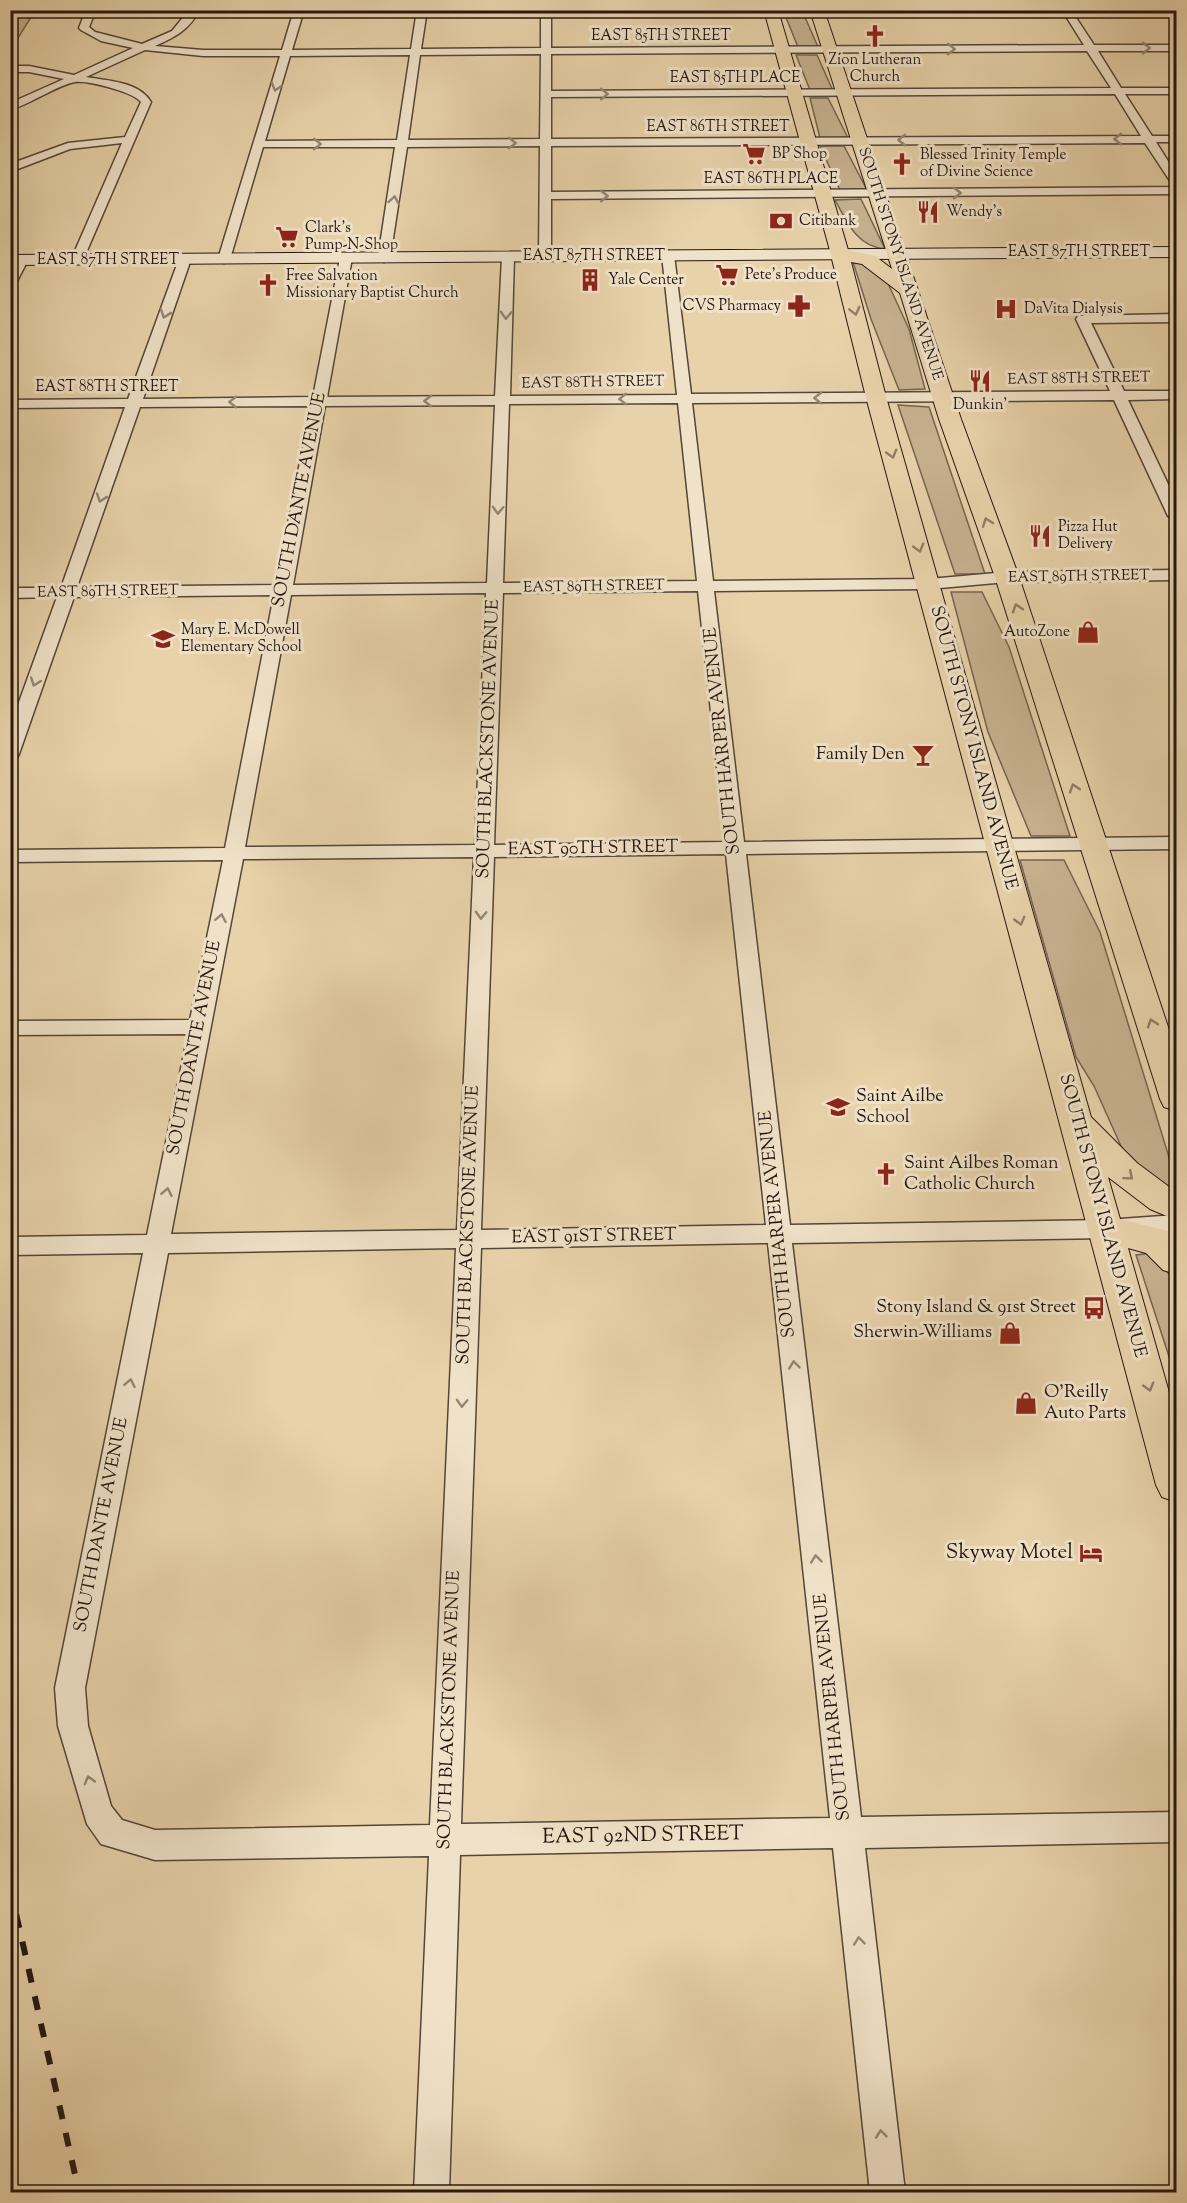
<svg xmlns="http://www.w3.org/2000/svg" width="1187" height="2203" font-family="'Sorts Mill Goudy',serif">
<rect width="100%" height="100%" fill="#e8d2aa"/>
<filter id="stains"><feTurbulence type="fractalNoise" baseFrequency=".00333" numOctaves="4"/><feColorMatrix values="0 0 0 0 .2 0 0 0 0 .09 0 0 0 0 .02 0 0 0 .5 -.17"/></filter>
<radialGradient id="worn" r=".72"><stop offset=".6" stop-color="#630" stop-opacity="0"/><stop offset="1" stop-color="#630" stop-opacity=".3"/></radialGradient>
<path fill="#c7b290" stroke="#756451" stroke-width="1.5" d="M10 11H35L11 49H10Z
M785 15H804L818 47H798Z
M796 55H817L833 91 810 90Z
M810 98H828L848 138H820Z
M820 146H844L867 190H840Z
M861 199 885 249C857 247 847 222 835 200Z
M853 262H865L885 277 909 329 925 389 899 390 871 319Z
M898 405 929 407 985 574H955Z
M951 592H982L1009 647 1070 836H1031L988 732Z
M1020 860H1064L1100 932 1176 1180V1195H1164L1125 1155 1094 1086 1076 1057Z
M1152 1253 1176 1283V1378L1136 1255Z"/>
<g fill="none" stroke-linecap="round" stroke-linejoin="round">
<g stroke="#544638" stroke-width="3">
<path id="minor" d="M86 10H96L89 27 95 32 142 44 172 31 189 10H199C190 30 173 38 155 46L203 50H282L294 10H304L292 50 411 49 417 10H427L421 49 541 48V10H865L861 13 551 15V48L1084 45 1062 10H1071L1094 45H1176V51H1098L1121 88H1176V94H1125L1152 136H1176V142H1156L1176 174V185L1172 184 1145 143 551 146V192L1176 187V194L551 199V256L545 260 539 256 540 146 407 147 390 258 384 262 378 258 395 147H263L230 259 224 263 218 259 280 56H203L145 50 86 77C108 81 138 81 151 102L83 260 77 264 71 260 122 143 70 149 10 172V164L68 143 125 137 141 102C134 92 87 80 75 82 58 85 30 104 10 110V103L64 79 29 72H10V66H29L74 75 133 48 101 41 81 30 79 28ZM1087 51 1111 88 551 91V54ZM541 54 540 139 408 140 420 55ZM410 55 397 140 265 141 290 56ZM1115 94 1141 136 551 139V97Z
M668 251 674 255 691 394 1110 391 1076 319 1078 316 1176 314V322L1091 323 1124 391H1176V399L1128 400 1176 501V521L1168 516 1114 400 692 403 713 581 929 579 1007 572 1176 570V580L1007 582 929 589 714 591 744 842 1176 837V849L746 854 790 1225 1106 1220 1176 1215V1233L1106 1238 792 1243 861 1817 1176 1812V1842L865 1848 905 2192H870L833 1848 460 1855 449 2192H414L429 1856 155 1860 101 1844 87 1824 58 1726 55 1688 143 1253 10 1255V1237L147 1235 188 1034 10 1035V1021L190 1020 223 860 10 862V850L225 848 274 595 74 597 19 754 17 758 10 759V727L57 597 10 598V588H61L125 407 10 408V400L128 399 179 259 185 255 191 259 143 399 313 397 340 258 346 254 352 258 327 397 495 396 502 257 508 253 514 257 510 396 677 395 662 255ZM678 403 697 581 503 583 509 404ZM495 405 487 583 293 585 325 406ZM311 406 276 585 77 587 140 407ZM698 591 725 842 494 845 503 593ZM486 593 475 845 245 847 291 595ZM726 854 766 1225 481 1230 494 857ZM474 857 457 1230 171 1234 243 859ZM768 1243 830 1818 461 1824 481 1248ZM456 1248 430 1825 155 1830 122 1820 111 1806 88 1726 85 1688 168 1253Z
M22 256 28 260 15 285 10 286V269L18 257Z"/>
</g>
<g stroke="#231712" stroke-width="2">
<path id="secondary" d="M1176 247V257L10 265V255Z"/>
</g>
<g stroke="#231712" stroke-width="2">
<path id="trunk" d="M764 10H778L848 250 875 256 892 269 810 10H824L961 419 1019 577 1176 1051V1111L1164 1107 1160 1099 995 577 939 419 900 293 862 264 851 262 886 397 1091 1117 1137 1163 1176 1192V1220L1150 1209 1108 1177 1120 1219 1171 1232 1176 1238V1274L1163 1270 1146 1253 1128 1248 1176 1417V1502L1162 1497 1156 1485 866 397 829 247Z"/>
</g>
<use href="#minor" fill="#f0e2c8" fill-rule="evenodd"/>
<use href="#secondary" fill="#f0e2c8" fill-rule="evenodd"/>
<use href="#trunk" fill="#e8d2aa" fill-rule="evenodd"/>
<path stroke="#231712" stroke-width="6" stroke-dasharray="14 14" stroke-linecap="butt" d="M10 1887 79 2192"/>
</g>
<defs><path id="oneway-chevron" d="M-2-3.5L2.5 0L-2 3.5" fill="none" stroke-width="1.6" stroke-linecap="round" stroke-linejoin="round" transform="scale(1.5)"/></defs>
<g stroke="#948776">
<use href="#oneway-chevron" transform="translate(1146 48)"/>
<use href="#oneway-chevron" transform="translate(951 49)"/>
<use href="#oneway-chevron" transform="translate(276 87) rotate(107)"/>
<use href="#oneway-chevron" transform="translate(604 94)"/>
<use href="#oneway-chevron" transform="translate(1118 139) rotate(180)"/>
<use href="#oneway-chevron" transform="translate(902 140) rotate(180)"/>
<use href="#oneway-chevron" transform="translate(512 143)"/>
<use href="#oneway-chevron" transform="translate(317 144)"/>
<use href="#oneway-chevron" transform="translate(957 193)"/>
<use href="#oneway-chevron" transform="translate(604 196)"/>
<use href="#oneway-chevron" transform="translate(394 200) rotate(-80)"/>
<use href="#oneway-chevron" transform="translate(165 314) rotate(109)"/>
<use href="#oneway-chevron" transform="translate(506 315) rotate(92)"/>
<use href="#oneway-chevron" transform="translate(818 398) rotate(180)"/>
<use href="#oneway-chevron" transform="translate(623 399) rotate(179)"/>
<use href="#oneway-chevron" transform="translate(428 401) rotate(180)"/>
<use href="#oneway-chevron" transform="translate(233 402) rotate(180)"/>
<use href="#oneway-chevron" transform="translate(101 498) rotate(109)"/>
<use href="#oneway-chevron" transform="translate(498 510) rotate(92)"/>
<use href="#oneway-chevron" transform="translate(35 682) rotate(110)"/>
<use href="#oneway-chevron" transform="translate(481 915) rotate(92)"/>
<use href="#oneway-chevron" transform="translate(221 918) rotate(-79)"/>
<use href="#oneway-chevron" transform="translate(167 1192) rotate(-79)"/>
<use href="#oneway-chevron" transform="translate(794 1365) rotate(-96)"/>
<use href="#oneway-chevron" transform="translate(130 1383) rotate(-79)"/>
<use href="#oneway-chevron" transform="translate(462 1403) rotate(92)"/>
<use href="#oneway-chevron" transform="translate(816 1559) rotate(-96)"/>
<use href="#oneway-chevron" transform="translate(89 1780) rotate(-106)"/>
<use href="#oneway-chevron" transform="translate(859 1941) rotate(-96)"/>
<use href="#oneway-chevron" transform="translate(881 2134) rotate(-96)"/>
</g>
<g stroke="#8f7e66">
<use href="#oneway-chevron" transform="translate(855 311) rotate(76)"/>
<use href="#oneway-chevron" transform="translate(892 454) rotate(74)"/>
<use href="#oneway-chevron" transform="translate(987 522) rotate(-110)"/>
<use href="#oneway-chevron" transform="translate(919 548) rotate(74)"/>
<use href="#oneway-chevron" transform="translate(1017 608) rotate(-108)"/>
<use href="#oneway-chevron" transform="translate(1074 788) rotate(-108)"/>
<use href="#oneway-chevron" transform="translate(1020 921) rotate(75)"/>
<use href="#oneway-chevron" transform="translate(1152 1023) rotate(-108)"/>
<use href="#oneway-chevron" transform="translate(1129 1176) rotate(40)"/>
<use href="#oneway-chevron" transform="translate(1149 1387) rotate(74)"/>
</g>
<defs>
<g id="church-bare" transform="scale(1.8)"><path d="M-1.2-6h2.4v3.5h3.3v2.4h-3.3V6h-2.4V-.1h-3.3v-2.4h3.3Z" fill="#8f2418" stroke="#f0e2c8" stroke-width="2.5" paint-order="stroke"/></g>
<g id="supermarket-bare" transform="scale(1.8)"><path d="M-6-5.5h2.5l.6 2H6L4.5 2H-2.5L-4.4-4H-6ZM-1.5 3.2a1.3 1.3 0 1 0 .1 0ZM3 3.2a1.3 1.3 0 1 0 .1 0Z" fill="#8f2418" stroke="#f0e2c8" stroke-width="2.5" paint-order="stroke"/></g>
<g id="restaurant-bare" transform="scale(1.8)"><path d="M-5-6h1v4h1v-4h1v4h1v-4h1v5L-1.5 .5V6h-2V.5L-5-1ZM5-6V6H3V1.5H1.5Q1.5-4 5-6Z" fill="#8f2418" stroke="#f0e2c8" stroke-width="2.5" paint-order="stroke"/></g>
<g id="bank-bare" transform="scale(1.8)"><path d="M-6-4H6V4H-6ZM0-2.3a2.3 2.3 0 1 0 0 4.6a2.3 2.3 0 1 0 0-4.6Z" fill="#8f2418" stroke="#f0e2c8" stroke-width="2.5" paint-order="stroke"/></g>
<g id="building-bare" transform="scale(1.8)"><path d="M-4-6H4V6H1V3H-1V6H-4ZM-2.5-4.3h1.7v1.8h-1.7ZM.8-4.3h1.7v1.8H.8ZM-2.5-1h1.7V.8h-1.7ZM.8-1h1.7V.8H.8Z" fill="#8f2418" stroke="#f0e2c8" stroke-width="2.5" paint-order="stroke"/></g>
<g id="pharmacy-bare" transform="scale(1.8)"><path d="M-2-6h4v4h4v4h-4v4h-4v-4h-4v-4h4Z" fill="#8f2418" stroke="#f0e2c8" stroke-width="2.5" paint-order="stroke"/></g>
<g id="hospital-bare" transform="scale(1.8)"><path d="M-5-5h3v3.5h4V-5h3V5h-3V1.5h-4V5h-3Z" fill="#8f2418" stroke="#f0e2c8" stroke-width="2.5" paint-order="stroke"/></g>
<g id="shop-bare" transform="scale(1.8)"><path d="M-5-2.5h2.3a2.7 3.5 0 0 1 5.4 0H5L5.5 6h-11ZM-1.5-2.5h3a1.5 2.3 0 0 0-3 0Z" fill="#8f2418" stroke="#f0e2c8" stroke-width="2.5" paint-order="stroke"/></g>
<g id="school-bare" transform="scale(1.8)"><path d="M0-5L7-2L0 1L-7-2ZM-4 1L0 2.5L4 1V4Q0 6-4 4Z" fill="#8f2418" stroke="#f0e2c8" stroke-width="2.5" paint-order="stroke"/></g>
<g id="bar-bare" transform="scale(1.8)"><path d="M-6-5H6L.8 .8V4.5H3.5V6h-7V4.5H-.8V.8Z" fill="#8f2418" stroke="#f0e2c8" stroke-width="2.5" paint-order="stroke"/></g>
<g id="bus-bare" transform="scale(1.8)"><path d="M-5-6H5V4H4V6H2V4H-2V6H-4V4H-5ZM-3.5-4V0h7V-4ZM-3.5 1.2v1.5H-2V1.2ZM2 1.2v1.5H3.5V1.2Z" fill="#8f2418" stroke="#f0e2c8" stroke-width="2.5" paint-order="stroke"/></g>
<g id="hotel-bare" transform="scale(1.8)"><path d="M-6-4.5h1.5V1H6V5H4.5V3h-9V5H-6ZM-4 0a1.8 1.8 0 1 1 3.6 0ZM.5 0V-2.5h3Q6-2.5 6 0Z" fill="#8f2418" stroke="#f0e2c8" stroke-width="2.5" paint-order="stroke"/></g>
</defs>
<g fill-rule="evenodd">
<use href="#church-bare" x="875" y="36"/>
<use href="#supermarket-bare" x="754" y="154"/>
<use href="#church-bare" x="902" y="164"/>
<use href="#restaurant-bare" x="928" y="212"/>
<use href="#bank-bare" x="781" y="221"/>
<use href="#supermarket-bare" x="287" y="237"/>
<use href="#supermarket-bare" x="727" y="275"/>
<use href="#building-bare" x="590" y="280"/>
<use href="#church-bare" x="268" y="285"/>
<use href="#pharmacy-bare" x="799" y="306"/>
<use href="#hospital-bare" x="1006" y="309"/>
<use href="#restaurant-bare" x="980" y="381"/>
<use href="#restaurant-bare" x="1040" y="536"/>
<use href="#shop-bare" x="1088" y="632"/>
<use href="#school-bare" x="163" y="639"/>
<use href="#bar-bare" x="923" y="755"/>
<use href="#school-bare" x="838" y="1107"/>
<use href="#church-bare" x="886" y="1174"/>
<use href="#bus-bare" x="1094" y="1308"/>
<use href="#shop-bare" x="1010" y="1333"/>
<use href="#shop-bare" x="1026" y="1403"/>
<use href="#hotel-bare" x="1091" y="1553"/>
</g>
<g text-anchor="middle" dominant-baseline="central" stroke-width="6" stroke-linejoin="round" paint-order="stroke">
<g font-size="15" fill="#231712" stroke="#f0e2c8">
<text x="661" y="36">EAST 85TH STREET</text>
<text x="735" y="78">EAST 85TH PLACE</text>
<text x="718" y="127">EAST 86TH STREET</text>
<text x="771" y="179">EAST 86TH PLACE</text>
<text x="1079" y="252">EAST 87TH STREET</text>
<text x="594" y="256">EAST 87TH STREET</text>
<text x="108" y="260">EAST 87TH STREET</text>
<text transform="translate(900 264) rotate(72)">SOUTH STONY ISLAND AVENUE</text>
<text transform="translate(1079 379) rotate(-1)">EAST 88TH STREET</text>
<text transform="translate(593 383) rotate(-1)">EAST 88TH STREET</text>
<text x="107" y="387">EAST 88TH STREET</text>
<text transform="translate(1079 577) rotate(-1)">EAST 89TH STREET</text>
<text transform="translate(594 587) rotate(-1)">EAST 89TH STREET</text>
<text transform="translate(108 592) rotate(-1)">EAST 89TH STREET</text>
</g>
<g font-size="15" fill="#231712" stroke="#f0e2c8" text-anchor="start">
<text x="875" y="60" text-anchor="middle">Zion Lutheran<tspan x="875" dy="17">Church</tspan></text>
<text x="772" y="154">BP Shop</text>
<text x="920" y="155">Blessed Trinity Temple<tspan x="920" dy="17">of Divine Science</tspan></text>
<text x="946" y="212">Wendy's</text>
<text x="799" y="221">Citibank</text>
<text x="305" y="228">Clark's<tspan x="305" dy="17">Pump-N-Shop</tspan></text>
<text x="745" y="275">Pete's Produce</text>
<text x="286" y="276">Free Salvation<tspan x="286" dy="17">Missionary Baptist Church</tspan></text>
<text x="608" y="280">Yale Center</text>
<text x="781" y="306" text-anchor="end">CVS Pharmacy</text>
<text x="1024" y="309">DaVita Dialysis</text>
<text x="980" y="405" text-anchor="middle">Dunkin'</text>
<text x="1058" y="527">Pizza Hut<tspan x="1058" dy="17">Delivery</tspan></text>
<text x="181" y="630">Mary E. McDowell<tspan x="181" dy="17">Elementary School</tspan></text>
<text x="1070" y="632" text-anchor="end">AutoZone</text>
</g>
<g font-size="18" fill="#231712" stroke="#f0e2c8">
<text transform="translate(300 500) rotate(-79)">SOUTH DANTE AVENUE</text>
<text transform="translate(489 739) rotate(-88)">SOUTH BLACKSTONE AVENUE</text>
<text transform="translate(723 741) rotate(-96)">SOUTH HARPER AVENUE</text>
<text transform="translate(973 748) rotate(75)">SOUTH STONY ISLAND AVENUE</text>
<text transform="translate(593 849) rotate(-1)">EAST 90TH STREET</text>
<text transform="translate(195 1048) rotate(-79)">SOUTH DANTE AVENUE</text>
<text transform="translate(1102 1216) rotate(75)">SOUTH STONY ISLAND AVENUE</text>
<text transform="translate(778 1224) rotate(-96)">SOUTH HARPER AVENUE</text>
<text transform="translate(469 1225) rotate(-88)">SOUTH BLACKSTONE AVENUE</text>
<text transform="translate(594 1237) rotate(-1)">EAST 91ST STREET</text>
<text transform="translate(102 1525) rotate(-79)">SOUTH DANTE AVENUE</text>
<text transform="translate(833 1707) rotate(-96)">SOUTH HARPER AVENUE</text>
<text transform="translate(450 1710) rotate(-88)">SOUTH BLACKSTONE AVENUE</text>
</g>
<g font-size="18" fill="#231712" stroke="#f0e2c8" text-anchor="end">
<text x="905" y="755">Family Den</text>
<text x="856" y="1097" text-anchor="start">Saint Ailbe<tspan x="856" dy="21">School</tspan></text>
<text x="904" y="1164" text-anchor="start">Saint Ailbes Roman<tspan x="904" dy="21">Catholic Church</tspan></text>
<text x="1076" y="1308">Stony Island &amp; 91st Street</text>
<text x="992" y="1333">Sherwin-Williams</text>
<text x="1044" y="1393" text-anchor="start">O'Reilly<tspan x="1044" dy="21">Auto Parts</tspan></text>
</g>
<g font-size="21" fill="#231712" stroke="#f0e2c8" text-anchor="end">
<text x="1073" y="1553">Skyway Motel</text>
</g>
<g font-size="21" fill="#231712" stroke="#f0e2c8">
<text transform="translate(643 1836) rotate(-1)">EAST 92ND STREET</text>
</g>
</g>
<rect width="1187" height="2203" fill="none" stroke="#e8d2aa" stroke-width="36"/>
<rect x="12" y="12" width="1163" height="2179" fill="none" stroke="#231712" stroke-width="3"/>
<rect x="18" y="18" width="1151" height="2167" fill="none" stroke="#231712" stroke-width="1.5"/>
<rect width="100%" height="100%" filter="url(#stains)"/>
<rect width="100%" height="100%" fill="url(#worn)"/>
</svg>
